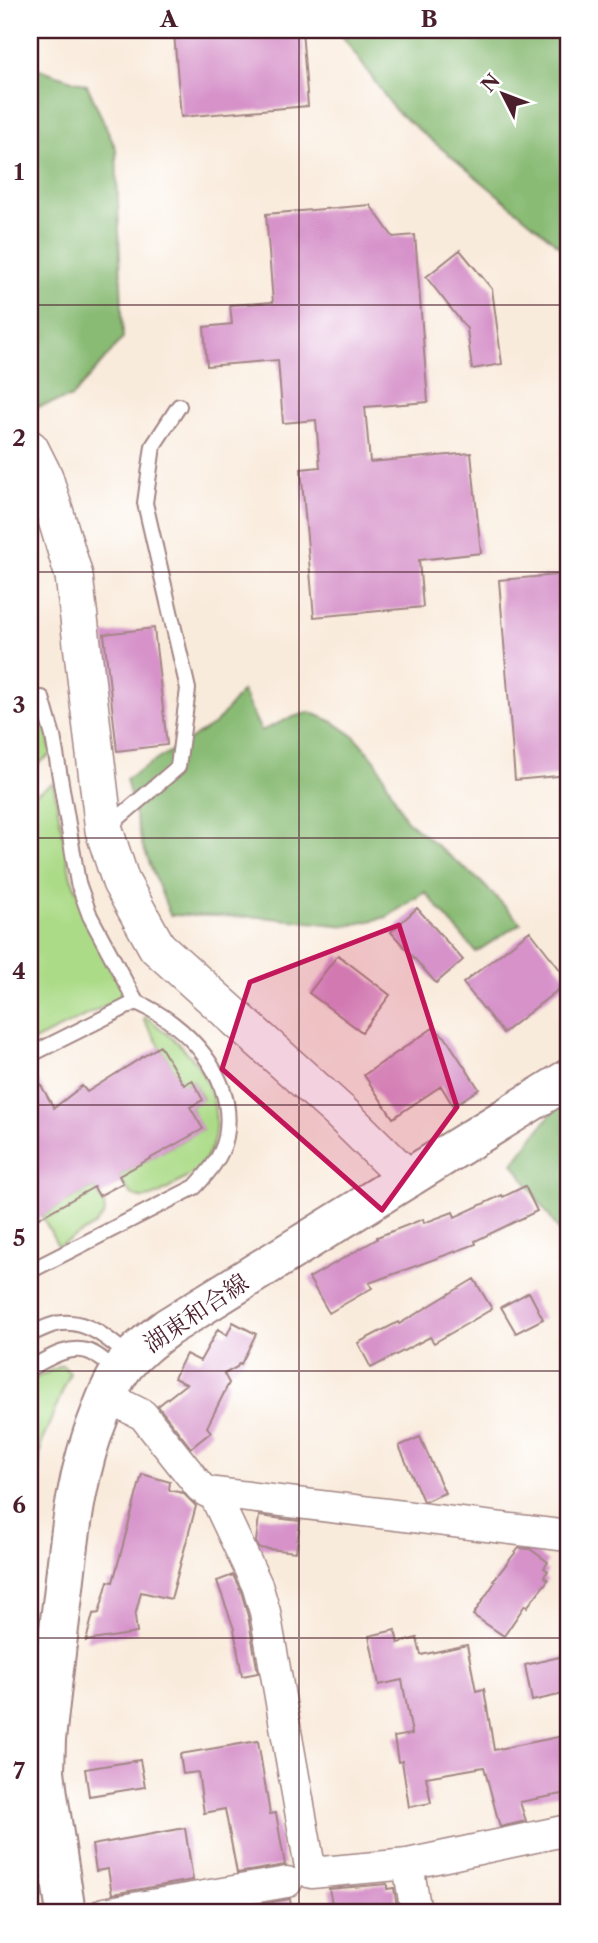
<svg xmlns="http://www.w3.org/2000/svg" width="598" height="1943" font-family="'Libre Caslon Text','Noto Serif JP',serif">
<rect width="100%" height="100%" fill="#fff"/>
<filter id="ink" filterUnits="userSpaceOnUse"><feTurbulence type="fractalNoise" baseFrequency=".0143" numOctaves="2"/><feDisplacementMap in="SourceGraphic" scale="14" xChannelSelector="R" yChannelSelector="G"/><feConvolveMatrix kernelMatrix="1 2 1 2 8 2 1 2 1" color-interpolation-filters="sRGB"/></filter>
<filter id="wash" filterUnits="userSpaceOnUse"><feTurbulence type="fractalNoise" baseFrequency=".00686" numOctaves="4" result="noise"/><feDisplacementMap in="SourceGraphic" scale="28" xChannelSelector="R" yChannelSelector="G"/><feGaussianBlur stdDeviation="1.57" result="paint"/><feColorMatrix in="noise" values="0 0 0 0 0 0 0 0 0 0 0 0 0 0 0 0 0 1.4 0 .05"/><feComposite in="paint" operator="in"/></filter>
<g filter="url(#wash)">
<rect width="100%" height="100%" fill="#f9ebdc"/>
<path fill="#acdb88" stroke="#7b7d5a" stroke-width="2" d="M30 661 52 754 30 769Z
M53 783 71 878 122 986V994L115 1001 30 1043V797Z
M145 1017 153 1022C167 1034 185 1047 196 1063 223 1101 226 1157 181 1181 170 1187 154 1200 141 1198 130 1197 124 1185 119 1176L202 1129 190 1107 203 1099 192 1080 183 1085 144 1020Z
M94 1187 104 1204 105 1214 94 1226 58 1246 42 1216Z
M62 1365 70 1373 41 1444 35 1507H30V1381Z"/>
<path fill="#89bb74" stroke="#6a6d50" stroke-width="2" d="M338 30H568V253L395 110Z
M30 66 87 85 116 149 123 338 72 397 37 407 30 393Z
M242 691 261 731 290 718 310 712 333 722 355 737 376 761 406 820 481 882 521 923 476 952 425 892 387 917 347 926 261 917 170 915 142 844 126 779 216 723Z
M568 1092V1244L513 1163Z"/>
<g id="blocks">
<path fill="#d692c9" d="M208 30H302L308 106 181 117 174 33Z
M370 205 393 237 415 235 428 402 365 407 370 462 471 453 481 553 419 560 423 607 314 617 301 469 320 467 316 420 283 423 278 360 207 366 204 327 232 324 230 305 273 302 266 214Z
M460 250 492 289 502 364 472 369 467 329 426 277Z
M568 574V775L515 780 499 580Z
M154 628 167 745 117 751 104 634Z
M417 908 463 960 436 983 391 932Z
M530 931 568 980V982L503 1033 463 983Z
M338 955 390 995 362 1032 309 993Z
M433 1028 445 1037 479 1089 453 1106 441 1086 393 1118 364 1075Z
M160 1046 184 1085 192 1080 203 1100 190 1107 203 1129 119 1176 123 1183 99 1196 94 1187 30 1223V1066L54 1108 82 1086 87 1092Z
M525 1186 537 1211 475 1241 476 1244 369 1283 372 1288 329 1313 309 1278 377 1239V1237L423 1219 424 1223 453 1212 455 1217 502 1195 503 1197Z
M474 1279 492 1309 434 1343 430 1337 371 1368 358 1343 398 1322 399 1324Z
M529 1292 543 1319 516 1333 501 1307Z
M233 1322 256 1334 241 1364 239 1363 237 1367 224 1374 229 1383 207 1427 211 1432 191 1448 158 1406 186 1384 174 1378 186 1354 200 1361 218 1329 227 1335Z
M420 1437 445 1493 426 1501H423L399 1446Z
M142 1474 170 1482 169 1490 183 1493 196 1506 171 1599 141 1592 135 1616 137 1633 86 1641 93 1614 99 1613 108 1581 113 1582Z
M259 1516 300 1521 296 1552 259 1548 256 1542Z
M519 1548 530 1549 548 1562 544 1568 548 1571 544 1576 548 1580 527 1607 525 1605 504 1636 473 1615 495 1582 493 1581Z
M233 1575 241 1591 248 1616 258 1673 242 1676 234 1629 217 1581Z
M395 1630 398 1643 417 1638 421 1655 467 1645 476 1691 484 1689 494 1750 568 1735V1766L563 1767 568 1793 520 1802 526 1821 500 1827 484 1767 426 1777 431 1803 409 1807 402 1761 398 1762 394 1737 412 1734 402 1680 379 1685 369 1636Z
M568 1655V1693L532 1701 525 1665Z
M258 1741 270 1814 276 1813 285 1865 237 1873 225 1809 204 1813 198 1772 183 1774 180 1754Z
M140 1760 145 1787 89 1796 85 1769Z
M185 1828 193 1880 112 1894 108 1869 96 1871 92 1845Z
M387 1884V1889L394 1888 398 1913H334L329 1889Z
M290 1899 292 1913H251L250 1906Z"/>
</g>
</g>
<g filter="url(#ink)">
<use href="#blocks" fill-opacity="0" stroke="#a28584" stroke-width="2"/>
<g fill="none" stroke-linecap="round" stroke-linejoin="round">
<g stroke="#a28584" stroke-width="18">
<path id="service" d="M42 698 53 736 78 883 90 916 136 1002
M108 827 178 767 188 689 145 503 153 446 179 406
M30 1055 136 1002C187 1024 237 1077 226 1137 222 1157 208 1173 195 1187L30 1271
M30 1334C39 1331 52 1323 62 1323 89 1320 112 1342 131 1358
M30 1368C46 1360 67 1345 87 1351 98 1354 109 1365 118 1373"/>
</g>
<g stroke="#a28584" stroke-width="33">
<path id="minor" d="M107 1397 143 1415 200 1487 207 1492 568 1536
M214 1494 257 1585 265 1612 311 1873 408 1864 416 1913
M408 1864 568 1830
M104 1913 287 1882"/>
</g>
<g stroke="#a28584" stroke-width="40">
<path id="tertiary" d="M30 449 44 477 74 576 104 830 121 882 157 947 340 1112 408 1179"/>
</g>
<g stroke="#a28584" stroke-width="42">
<path id="secondary" d="M66 1913 48 1795 45 1771 46 1740C51 1692 57 1644 63 1596 70 1534 76 1472 100 1414 106 1397 113 1380 124 1366 137 1350 152 1339 168 1327L568 1079"/>
</g>
<use href="#service" stroke="#fff" stroke-width="14"/>
<use href="#minor" stroke="#fff" stroke-width="30"/>
<use href="#tertiary" stroke="#fff" stroke-width="37"/>
<use href="#secondary" stroke="#fff" stroke-width="38"/>
</g>
</g>
<path fill="#c2185b" fill-opacity="0.2" stroke="#c2185b" stroke-width="5" stroke-linejoin="round" d="M399 925 457 1107 382 1210 222 1069 250 982Z"/>
<path fill="none" stroke="#4a1f2b" stroke-width="2" stroke-opacity="0.55" d="M299 30V1913M30 305H568M30 572H568M30 838H568M30 1105H568M30 1371H568M30 1638H568"/>
<g text-anchor="middle" dominant-baseline="central" stroke-width="5" stroke-linejoin="round" paint-order="stroke">
<g font-size="24" fill="#4a1f2b" stroke="#fff">
<text transform="translate(196 1313) rotate(-34)">湖東和合線</text>
</g>
</g>
<rect width="598" height="1943" fill="none" stroke="#fff" stroke-width="77"/>
<g transform="translate(503 94) rotate(312)" stroke="#ffffff" stroke-width="5" paint-order="stroke">
<path d="M0-5L12 26L0 18L-12 26Z" fill="#4a1f2b"/>
<text y="-10" font-size="19" font-weight="bold" text-anchor="middle" fill="#4a1f2b">N</text>
</g>
<rect x="38" y="38" width="522" height="1866" fill="none" stroke="#4a1f2b" stroke-width="2.5"/>
<g font-size="23" text-anchor="middle" font-weight="bold" fill="#4a1f2b">
<text x="169" y="27">A</text>
<text x="429" y="27">B</text>
<text x="19" y="180">1</text>
<text x="19" y="446">2</text>
<text x="19" y="713">3</text>
<text x="19" y="979">4</text>
<text x="19" y="1246">5</text>
<text x="19" y="1513">6</text>
<text x="19" y="1779">7</text>
</g>
</svg>
